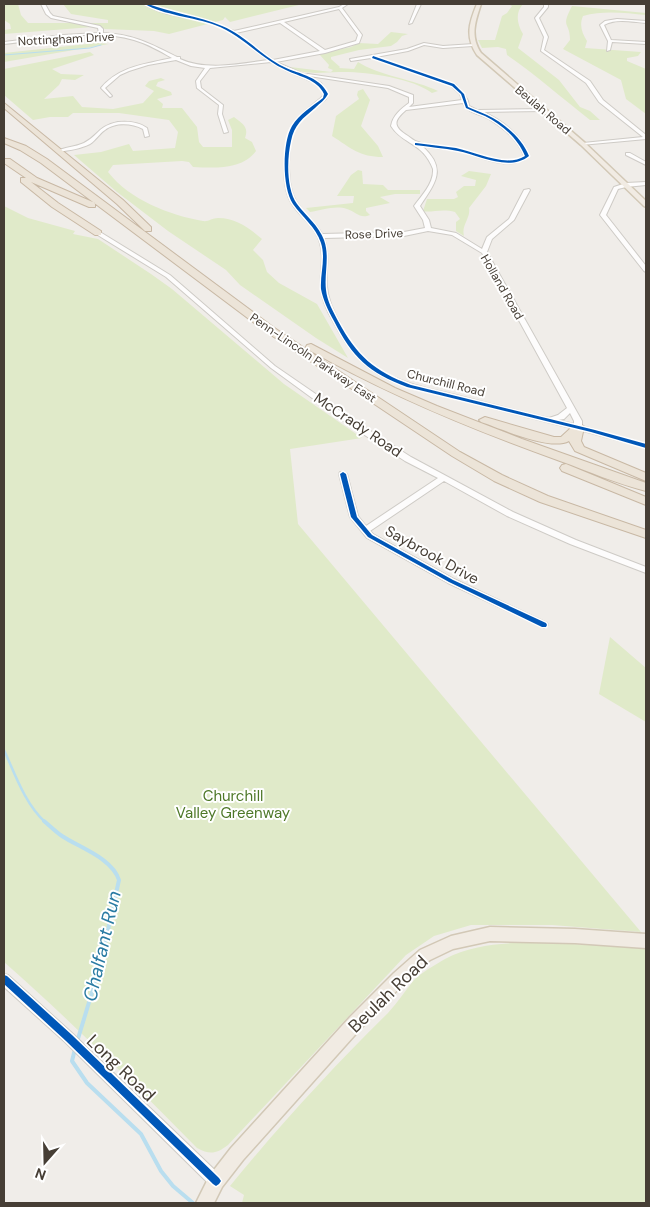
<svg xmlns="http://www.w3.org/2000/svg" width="650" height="1207" font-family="'DM Sans',sans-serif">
<rect width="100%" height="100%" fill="#f0ede9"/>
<path fill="#e0eac9" d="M4 4H18L21 15 28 23H72L92 27 4 34V30L11 29 10 24 4 20Z
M63 4H303L230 22 225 17 223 20 169 34 154 31 105 29 87 23H108V20L71 14Z
M508 4H523C515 13 517 24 523 34L518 48 559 80 580 107 590 111 600 120H590C562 98 536 75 507 55L506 49 498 47 482 48 478 40H495L502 16 507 13 512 6Z
M572 6 646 13V15C625 13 604 10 583 16 579 25 582 33 587 41L585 48 641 52 638 56 627 58V61L646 69V114L626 99 621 80 563 49 570 40C570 21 560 29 572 6Z
M391 32 408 34 402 36 397 42 391 46 359 50 331 57V59L340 67 339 68 354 69 358 62C377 75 416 80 438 91L432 93C413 78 363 71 339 72 322 72 306 76 290 67L331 72 333 70 328 68 329 65 319 54 351 47 359 43 378 44Z
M97 43 109 44 4 62V53Z
M90 52 94 55 52 69 61 74 84 75 75 80 62 79 59 85 44 99 73 96 82 107 113 109 143 103 154 91 145 86 149 81 161 78 165 80 158 82 156 86 171 92 172 95 157 99 163 104 162 108H182L197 127 199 142 203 147H232V130L228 120 234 117C243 124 249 127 245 138L252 142 256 151C242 170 215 168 193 167L189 162 182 161 113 165 108 172C130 200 169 215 203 221 208 222 212 218 218 218 236 218 249 228 262 239L253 250 263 260 267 272 279 283 317 304 348 358 316 338 240 285 226 270 168 231 117 192 74 155 101 152 129 144 133 151 175 148 178 132 169 120 119 113H73L68 117H50L33 120 4 95V69Z
M363 89 370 100 361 126 378 146 383 157C359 157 351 148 332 136L336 116 359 99 357 95 358 91Z
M358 170 362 171 363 184 383 185 388 190H420V194H395L380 197 390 203 366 208V211L370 215C360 219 356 212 347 209 336 205 322 210 310 212L306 208 353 203 354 196H337L351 175Z
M469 171 491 174 486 186 469 208C471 218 461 225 464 236L456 231V222L460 219 455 212C442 208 431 213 423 211L427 199H454L458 197 456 192 464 186H475L476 180 461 176Z
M4 206 28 218 75 231 73 234 98 239 151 274 172 289 284 384 362 438 290 449 298 524 641 932 552 925H471L434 936 406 955 228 1145C216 1154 210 1155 197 1148 134 1084 71 1021 4 962Z
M610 637 646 668V722L599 694Z
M537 942 646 948V1203H242L244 1195 230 1186C280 1125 332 1068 388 1013 398 1002 405 991 414 980 422 972 435 965 445 959 473 944 506 943 537 942Z"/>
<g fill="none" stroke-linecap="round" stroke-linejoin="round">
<path stroke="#b9deef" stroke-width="1" d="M4 55 90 48 101 45"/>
<path stroke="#b9deef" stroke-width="2.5" d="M4 750C15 774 25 804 45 822"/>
<path stroke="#b9deef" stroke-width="4" d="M44 821C50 826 56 832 62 836 80 848 112 858 119 880L100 966 77 1042
M75 1049 72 1061 87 1083 141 1134 161 1171 173 1186 193 1203"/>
<g stroke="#cecbc6" stroke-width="2">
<path id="minor" d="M41 4H45L50 13 53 16 100 26 103 29V33C133 34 151 44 177 57H180V59C206 71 240 64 268 60 250 47 234 32 212 24 192 17 161 16 144 4L205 20 234 31 339 7 344 4H348L342 8 362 35 359 43 325 53 276 62 306 75 308 74 389 86 413 95V103L409 107 462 100 460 94 451 86 371 58 351 61 350 59 407 49 424 43 443 46 474 44 473 46 443 48 424 45 408 51 376 57 455 84 464 94 468 101 469 106 477 110 544 109 546 110 544 111 483 112C502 120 522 136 529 156 510 173 480 156 458 151 446 149 434 148 422 146 448 169 435 183 420 206L429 220 431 228 456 233 482 249 487 237 509 219 524 190 529 189 530 190 514 220 492 239 487 252 582 421V426L646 444V448L591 433 407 387C369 374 351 356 333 321 327 311 322 300 321 289 319 274 325 259 320 243 316 227 301 218 292 204 281 188 282 143 292 126 299 114 312 106 322 97L324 94 321 89 313 82 285 70 271 62 210 68 200 81 201 88 223 105 222 114 228 132 224 133 218 114 219 105 197 88 196 81 205 68 191 66 176 60 148 65 129 71 120 75 105 88 112 96 110 97 101 88C119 66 146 64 172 58 160 51 148 44 134 40 94 28 44 40 4 44V42L63 35 99 33 98 28 51 18 46 14ZM339 9 358 35 356 41 325 50 284 22ZM280 23 320 51 273 60 236 33ZM309 76 388 88 409 97V103C401 109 393 115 391 126 403 145 423 142 433 169 434 183 422 195 414 206L423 220 425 228 404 232 322 234C315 222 303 213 296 201 286 185 287 140 297 125 304 115 316 107 326 99L328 94 321 83ZM463 103C467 113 480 114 489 119 503 128 518 139 524 156 505 168 477 152 456 148 445 146 428 147 418 142 414 141 411 138 408 136 393 127 393 121 406 110ZM428 231 452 235 482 253 567 408 558 415 549 418C518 411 487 403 456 395 406 383 371 378 343 329 338 320 333 311 330 301 322 280 332 259 324 238L404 236ZM570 413 574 421V424L558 420 564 419Z
M417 4H421L412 23 409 24Z
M544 4H548V7L539 18 548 37 544 50 590 81 603 100 646 135V139L581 145V143H583L643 137 599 102 586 83 541 51 544 37 535 18 544 7Z
M617 19 646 21V23C632 22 617 18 604 25L611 40 646 42V44L612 42 610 50 607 51 608 41 600 25 605 21Z
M118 122C129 121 139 122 147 128L149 136 145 137 143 129C132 123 115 122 105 130 99 134 96 140 90 144 80 149 70 150 59 152L57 151C65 147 75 147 84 143 99 135 98 126 118 122Z
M626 153H630L646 162V165L626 155Z
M626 183 646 182V185L626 187 618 189 606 215 646 266V272L644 271 600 215 614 187Z
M96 232H100L170 275 275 366 355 421 411 457 513 512 576 540 646 567V573L570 544 507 516 444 481 370 531 373 534 454 579 547 623 548 625 544 628 448 583 367 538 350 517 339 474 340 472H343L347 474 358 516 366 526 438 478 405 461 349 425 271 368 166 277 96 234Z
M4 974 8 975 73 1034 221 1176 223 1181 221 1186 216 1188 211 1186 65 1042 4 987Z"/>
</g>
<g stroke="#d2c8b6" stroke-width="3">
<path id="major" d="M477 4H481C475 22 470 36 481 53L585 143 646 201V207L644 206 581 145 477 55C465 37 469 23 477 4Z
M490 927 575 929 646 934V948L575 943 490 941 453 949 430 960 404 983 362 1027 243 1160 222 1187 214 1203H196L210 1175 231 1148 350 1017 394 973 420 950 451 936Z"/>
</g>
<g stroke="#c8b8a4" stroke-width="2">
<path id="highway" d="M4 103 123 200 151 227V231H145L117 204 4 108Z
M4 138 26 146 47 159 273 327 460 452 502 475 548 496 646 530V538L540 502 494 481 452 456 265 331 41 163 20 150 4 143Z
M4 159H10L37 178 95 203V207H89L31 182 58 203 101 231V235H95L52 207 21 182V178H26L4 163Z
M311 344 395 388 437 406 522 439 646 483V491C617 484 588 471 560 461 473 430 388 395 307 349L306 347 307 345Z
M485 417 554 437H561L574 425H582L584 427 581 441 584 447 646 473V481L575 451 569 441C550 451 502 429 481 422L479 420Z
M566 464 646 497V505L562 471 560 468 562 465Z"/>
</g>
<use href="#minor" fill="#fdfcfc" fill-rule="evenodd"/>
<use href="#major" fill="#f1ebe3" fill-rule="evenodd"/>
<use href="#highway" fill="#ece4d8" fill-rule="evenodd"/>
<g stroke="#fff" stroke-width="3">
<path id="cycleway" d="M145 4H148C172 13 198 16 222 26 244 35 259 53 280 65 296 74 319 75 328 94 325 100 320 103 315 108 303 118 294 125 291 141 287 158 286 189 297 204 306 216 319 226 324 240 330 257 324 273 326 290 327 301 333 311 338 321 357 356 374 371 411 385L595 430 646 444V448L591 432 407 387C369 373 352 357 334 321 328 310 323 300 321 289 320 273 326 259 321 243 316 227 302 217 293 204 282 188 282 143 292 126 299 114 313 106 323 98L324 94C317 79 300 77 286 70 260 58 242 35 215 25 194 17 163 15 145 4Z
M373 56 454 84 464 94 468 107C474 110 481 112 487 115 504 123 522 138 529 156 509 172 479 155 458 151 443 148 429 147 415 145V143H416C429 145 443 146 456 148 476 152 506 168 525 156 518 138 501 124 485 116 478 113 472 111 466 108L461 94 452 86 372 58Z
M343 472 346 474 357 517 372 535 453 580 546 623 547 625 546 627H542L449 582 368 537 351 517 340 474Z
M4 975 7 976 72 1035 219 1178 221 1181 219 1184 216 1186 213 1184 66 1041 4 984Z"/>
</g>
<use href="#cycleway" fill="#0057b8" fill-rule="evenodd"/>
</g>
<g text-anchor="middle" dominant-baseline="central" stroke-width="4" stroke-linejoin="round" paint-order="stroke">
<g font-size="12" fill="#463e35" stroke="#fff">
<text transform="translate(66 39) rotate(-3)">Nottingham Drive</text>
<text transform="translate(543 110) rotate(40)">Beulah Road</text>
<text transform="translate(374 234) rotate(-2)">Rose Drive</text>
<text transform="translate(502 287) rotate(60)">Holland Road</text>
<text transform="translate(313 358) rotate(34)">Penn-Lincoln Parkway East</text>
<text transform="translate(446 383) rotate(14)">Churchill Road</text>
</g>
<g font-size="15" fill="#463e35" stroke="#fff">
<text transform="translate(358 425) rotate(34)">McCrady Road</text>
<text transform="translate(432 555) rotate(29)">Saybrook Drive</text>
</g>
<g font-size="15" fill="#4e7828" stroke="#fff">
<text x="233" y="796">Churchill<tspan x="233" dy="17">Valley Greenway</tspan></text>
</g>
<g font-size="18" fill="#463e35" stroke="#fff">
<text transform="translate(388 994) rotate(-44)">Beulah Road</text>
<text transform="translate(121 1068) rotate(44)">Long Road</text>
</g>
<g font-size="19" font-style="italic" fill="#2a7ba3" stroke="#fff">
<text transform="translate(102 946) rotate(-77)">Chalfant Run</text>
</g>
</g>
<rect width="650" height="1207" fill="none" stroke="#463e35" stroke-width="10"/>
<g transform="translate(45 1162) rotate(200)" stroke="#ffffff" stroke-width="4" paint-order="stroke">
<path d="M0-4L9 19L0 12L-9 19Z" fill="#463e35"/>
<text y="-8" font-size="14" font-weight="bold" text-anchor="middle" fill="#463e35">N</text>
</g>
</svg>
